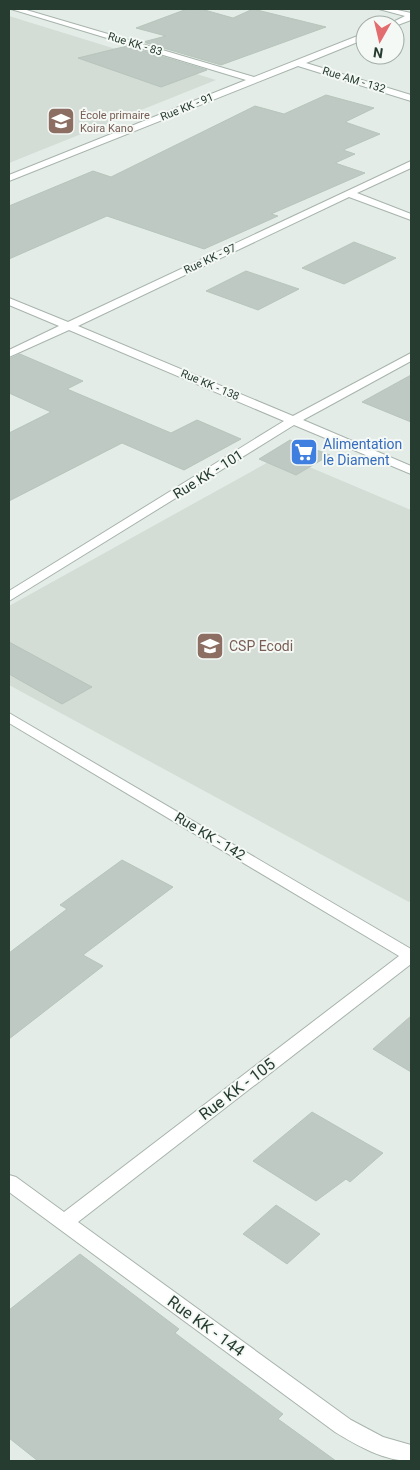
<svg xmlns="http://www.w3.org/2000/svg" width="420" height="1470" font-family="Roboto,sans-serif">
<rect width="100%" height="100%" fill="#e4ece7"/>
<path fill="#d3dcd5" d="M9 16 216 80 9 163Z
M281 455 411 510V900L409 902 9 685V606Z"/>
<path fill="#bdc9c2" stroke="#b7c5bc" d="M187 9H201L233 18 253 9 326 27 221 65 143 42 166 36 136 28Z
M127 46 207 70 161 87 78 58Z
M326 95 374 108 345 122 380 134 343 150 355 154 335 163 365 173 271 214 278 216 204 249 107 216 9 259V206L93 171 111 177 255 106 284 114Z
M354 242 396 258 344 284 302 268Z
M246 271 299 289 258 310 206 291Z
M20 354 83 381 67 389 171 433 197 420 241 439 184 470 122 443 9 501V433L51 412 9 393V359Z
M411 375V422L362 402Z
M290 440 330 455 296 475 259 459Z
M9 642 92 687 62 704 9 674Z
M122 860 173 887 83 955 103 966 9 1039V953L67 909 60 905Z
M411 1016V1072L373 1049Z
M312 1112 383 1153 350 1182 346 1179 316 1201 253 1161Z
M276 1205 320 1234 287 1264 243 1234Z
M80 1254 179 1329 175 1333 283 1414 278 1419 336 1461H38L9 1438V1310Z"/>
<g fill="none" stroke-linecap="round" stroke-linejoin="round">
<g stroke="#a7b4ac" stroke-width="2">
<path id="minor" d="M11 9H23L254 77 365 33V39L306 63 411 95V101L298 66 9 181V175L246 80Z
M379 9H393L411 13V20L395 26 387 25 405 16Z
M411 161V168L357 193 411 214V220L349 197 78 326 293 416 411 353V361L303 420 411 466V474L294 425 9 601V591L284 421 69 330 9 357V350L59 326 9 305V298L68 322Z
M9 713 411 949V964L78 1222 351 1420 383 1437 411 1445V1461C384 1461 358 1446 335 1432L9 1192V1175L16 1177 64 1212 399 956 9 723Z"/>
</g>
<use href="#minor" fill="#fff" fill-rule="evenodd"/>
</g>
<defs>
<g id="school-square" transform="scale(1.4375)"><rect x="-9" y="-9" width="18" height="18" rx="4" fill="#8d6e63" stroke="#f5f9f6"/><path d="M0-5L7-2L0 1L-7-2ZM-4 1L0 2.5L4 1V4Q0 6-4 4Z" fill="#fff"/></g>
<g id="supermarket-square" transform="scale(1.4375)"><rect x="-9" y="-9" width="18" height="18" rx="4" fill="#3f7fe0" stroke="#f5f9f6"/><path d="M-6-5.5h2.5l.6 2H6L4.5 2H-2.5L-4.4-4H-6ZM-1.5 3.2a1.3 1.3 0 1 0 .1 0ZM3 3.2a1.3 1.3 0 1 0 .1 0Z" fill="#fff"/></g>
</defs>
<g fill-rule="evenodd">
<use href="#school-square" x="61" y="121"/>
<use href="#supermarket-square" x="304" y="452"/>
<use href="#school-square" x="210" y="646"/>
</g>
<g text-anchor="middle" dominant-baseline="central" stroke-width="4" stroke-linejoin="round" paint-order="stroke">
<g font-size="11" fill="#263c30" stroke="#f5f9f6">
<text transform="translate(135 44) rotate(17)">Rue KK - 83</text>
<text transform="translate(354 80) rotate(17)">Rue AM - 132</text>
<text transform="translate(187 107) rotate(-22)">Rue KK - 91</text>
<text transform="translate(210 259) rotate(-25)">Rue KK - 97</text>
<text transform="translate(210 385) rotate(23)">Rue KK - 138</text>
</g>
<g font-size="11" fill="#785e54" stroke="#f5f9f6" text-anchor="start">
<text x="80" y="115">École primaire<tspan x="80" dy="13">Koira Kano</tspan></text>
</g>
<g font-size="14" fill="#366cbe" stroke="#f5f9f6" text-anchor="start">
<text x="323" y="444">Alimentation<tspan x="323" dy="16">le Diament</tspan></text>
</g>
<g font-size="14" fill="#263c30" stroke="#f5f9f6">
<text transform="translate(208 474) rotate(-32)">Rue KK - 101</text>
<text transform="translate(210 836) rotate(31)">Rue KK - 142</text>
</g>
<g font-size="14" fill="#785e54" stroke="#f5f9f6" text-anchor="start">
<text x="229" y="646">CSP Ecodi</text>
</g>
<g font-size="16" fill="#263c30" stroke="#f5f9f6">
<text transform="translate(237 1089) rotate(-37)">Rue KK - 105</text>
<text transform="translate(206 1326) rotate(36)">Rue KK - 144</text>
</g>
</g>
<rect width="420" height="1470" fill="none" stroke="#263c30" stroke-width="20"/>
<g transform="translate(380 40) rotate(188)"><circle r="24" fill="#f5f9f6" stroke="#a2ada7"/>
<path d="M0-4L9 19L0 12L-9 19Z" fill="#e26c6e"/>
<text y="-8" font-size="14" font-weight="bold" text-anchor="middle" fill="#263c30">N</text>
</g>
</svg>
